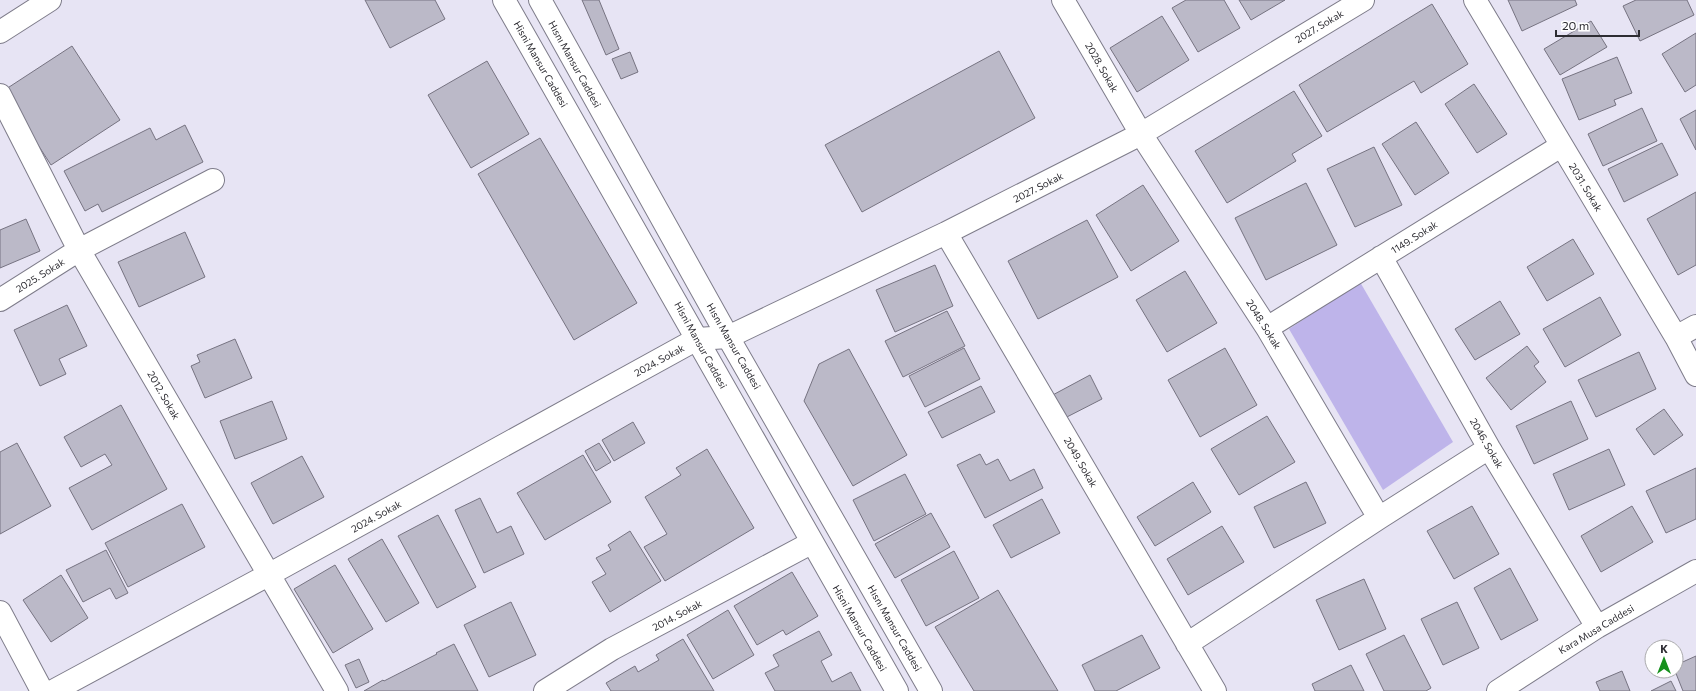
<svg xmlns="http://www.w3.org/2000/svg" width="1696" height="691" font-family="Commissioner,sans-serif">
<rect width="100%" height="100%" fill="#e7e4f4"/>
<path fill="#beb4ea" d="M1360 282 1453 442 1383 490 1289 329Z"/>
<path fill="#bbb9c8" stroke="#767381" d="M365 0H435L445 19 390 48Z
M582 0H599L619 49 606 55Z
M1186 0H1224L1240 28 1198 52 1172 8Z
M1239 0H1285L1251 20Z
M1508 0H1575L1577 5 1522 31Z
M1636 0H1687L1694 15 1640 41 1623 6Z
M1432 4 1468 64 1421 93 1414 81 1327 132 1299 85Z
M1162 16 1189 60 1137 92 1110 48Z
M1591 21 1607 47 1560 75 1544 49Z
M1696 33V85L1685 92 1662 54Z
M72 46 120 120 51 165 3 91Z
M999 51 1035 118 862 212 825 145Z
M630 52 638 72 621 79 612 59Z
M1617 57 1632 93 1614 100 1616 105 1579 120 1562 79Z
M487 61 529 134 471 168 428 95Z
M1474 84 1507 134 1477 153 1445 104Z
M1294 91 1322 136 1292 154 1296 161 1227 203 1195 151Z
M1642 108 1657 141 1603 166 1588 134Z
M1696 110V150L1680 119Z
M1416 122 1449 173 1415 195 1382 144Z
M185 125 203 162 102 212 98 204 85 211 64 171 150 128 156 140Z
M540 138 637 303 574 340 478 174Z
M1662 143 1678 175 1624 202 1608 169Z
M1374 147 1402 205 1355 227 1327 169Z
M1306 183 1337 245 1266 280 1235 218Z
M1143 185 1179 241 1131 271 1096 215Z
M1696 192V265L1678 275 1647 219Z
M26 219 40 251 0 268V230Z
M1087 220 1118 277 1038 319 1008 261Z
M185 232 205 277 139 307 118 262Z
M1573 239 1594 274 1547 301 1527 267Z
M935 265 953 306 895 332 876 290Z
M1185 271 1217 323 1167 352 1136 300Z
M1600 297 1621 335 1565 367 1543 329Z
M1500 301 1520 334 1475 360 1455 329Z
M67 305 87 346 59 359 66 374 40 386 14 330Z
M947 311 965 346 903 377 885 341Z
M235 339 252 378 205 398 191 366 200 362 197 355Z
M1527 346 1539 362 1534 366 1546 382 1511 410 1486 378Z
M964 348 980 379 925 407 909 376Z
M1225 348 1257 405 1200 437 1168 380Z
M849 349 907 455 853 486 804 401 819 364Z
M1639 352 1656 389 1596 417 1578 380Z
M1090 375 1102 399 1061 420 1049 397Z
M981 386 995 412 942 438 928 412Z
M272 401 287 439 235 459 220 421Z
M1571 401 1588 439 1534 464 1516 426Z
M121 405 167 489 92 530 69 488 112 465 105 454 81 467 64 437Z
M1664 409 1683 435 1654 455 1636 429Z
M1267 416 1295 462 1239 495 1211 449Z
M633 422 645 443 614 461 602 440Z
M17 443 51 506 0 534V452Z
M599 443 611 462 596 471 585 451Z
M707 449 754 528 665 581 644 547 667 534 645 497 681 475 676 468Z
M1609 449 1625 485 1569 510 1553 474Z
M980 454 986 465 998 459 1010 481 1034 469 1043 488 985 518 957 465Z
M583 455 611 502 545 540 517 493Z
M302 456 324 497 273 524 251 483Z
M1696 468V519L1666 533 1646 491Z
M905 474 926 514 874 541 853 500Z
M1193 482 1211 512 1155 546 1137 517Z
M1306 482 1326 523 1274 548 1254 507Z
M480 498 497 533 511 526 524 554 484 573 455 510Z
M1042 499 1060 533 1011 558 993 525Z
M182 504 205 547 128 587 105 543Z
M1472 506 1499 554 1454 579 1427 531Z
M1632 506 1653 542 1601 572 1581 536Z
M931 513 950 547 895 578 875 544Z
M438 515 476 587 437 608 398 536Z
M1222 526 1244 562 1188 595 1167 559Z
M630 531 661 581 610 612 592 582 606 574 596 558 611 550 608 545Z
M382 539 419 603 386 622 348 559Z
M106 550 128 593 116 599 110 588 83 602 66 570Z
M954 551 979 598 926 626 901 580Z
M335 565 373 629 333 653 294 589Z
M1510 568 1538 620 1501 640 1474 588Z
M792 572 818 616 786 635 783 630 757 645 734 606Z
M61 575 88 618 51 642 23 600Z
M1364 579 1386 629 1339 650 1316 600Z
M998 590 1058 691H974L935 627Z
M511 602 536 655 489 677 464 625Z
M1457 602 1479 648 1443 665 1421 619Z
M728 610 754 655 713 679 687 635Z
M819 631 832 655 821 661 832 682 851 672 861 691H775L765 673 779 666 773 655Z
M1142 635 1160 668 1116 691H1095L1082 665Z
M1404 635 1431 688 1426 691H1384L1366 654Z
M683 639 714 691H611L606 683 635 666 638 672 659 660 656 655Z
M454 644 478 691H364L383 680 384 681 437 654 436 653Z
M1696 656V691H1683L1675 671H1676V665Z
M359 659 369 682 356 688 345 665Z
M1351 665 1364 691H1315L1312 684Z
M1622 671 1630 691H1600L1596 682Z
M1671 681 1676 691H1651Z"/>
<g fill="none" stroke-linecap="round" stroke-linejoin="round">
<g stroke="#7e7c8a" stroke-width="24">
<path id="minor" d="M1063 0 1141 134 1267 328 1379 518
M1475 0 1676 337 1696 375
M0 32 50 0
M0 95 79 250 337 691
M946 233 1215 691
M1381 257 1489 448 1597 627
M0 300 79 250 213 180
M1267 328 1561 146
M1676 337 1696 326
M0 612 42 691
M1187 644 1379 518 1489 448
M53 691 270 574 697 339 728 337 946 233 1141 134 1363 0
M545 691 612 649 811 543
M1498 691 1597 627 1696 571"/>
</g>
<g stroke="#7e7c8a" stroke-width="24">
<path id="major" d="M504 0 897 691
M540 0 728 337 931 691"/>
</g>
<use href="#minor" stroke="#fff" stroke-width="22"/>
<use href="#major" stroke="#fff" stroke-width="22"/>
</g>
<g text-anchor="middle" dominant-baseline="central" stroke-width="3.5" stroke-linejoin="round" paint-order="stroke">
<g font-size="10" fill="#2d2c32" stroke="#fff">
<text transform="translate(1319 26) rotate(-31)">2027. Sokak</text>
<text transform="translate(541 64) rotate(60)">Hisni Mansur Caddesi</text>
<text transform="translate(575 64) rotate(61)">Hısnı Mansur Caddesi</text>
<text transform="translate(1102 67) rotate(60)">2028. Sokak</text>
<text transform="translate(1038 187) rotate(-27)">2027. Sokak</text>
<text transform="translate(1586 187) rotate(59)">2031. Sokak</text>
<text transform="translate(1414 237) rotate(-32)">1149. Sokak</text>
<text transform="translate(40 275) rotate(-32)">2025. Sokak</text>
<text transform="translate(1264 324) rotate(58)">2048. Sokak</text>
<text transform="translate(701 345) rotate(61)">Hisni Mansur Caddesi</text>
<text transform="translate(734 346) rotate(60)">Hısnı Mansur Caddesi</text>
<text transform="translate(659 360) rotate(-29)">2024. Sokak</text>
<text transform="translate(164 395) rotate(60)">2012. Sokak</text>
<text transform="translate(1487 443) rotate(60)">2046. Sokak</text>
<text transform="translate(1081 462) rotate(60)">2049. Sokak</text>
<text transform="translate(376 516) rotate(-29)">2024. Sokak</text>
<text transform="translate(677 615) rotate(-28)">2014. Sokak</text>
<text transform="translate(860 628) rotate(60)">Hisni Mansur Caddesi</text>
<text transform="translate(895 628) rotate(60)">Hısnı Mansur Caddesi</text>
<text transform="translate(1596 629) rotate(-31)">Kara Musa Caddesi</text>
</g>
</g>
<g transform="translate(1664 659)"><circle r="19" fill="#ffffff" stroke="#ababad"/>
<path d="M0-3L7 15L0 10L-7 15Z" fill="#16901d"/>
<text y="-6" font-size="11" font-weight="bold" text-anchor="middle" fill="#2d2c32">K</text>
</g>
<path d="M1556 30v6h83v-6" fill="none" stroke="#2d2c32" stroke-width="2"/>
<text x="1562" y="30" font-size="12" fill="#2d2c32" stroke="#ffffff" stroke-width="3" paint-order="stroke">20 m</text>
</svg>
